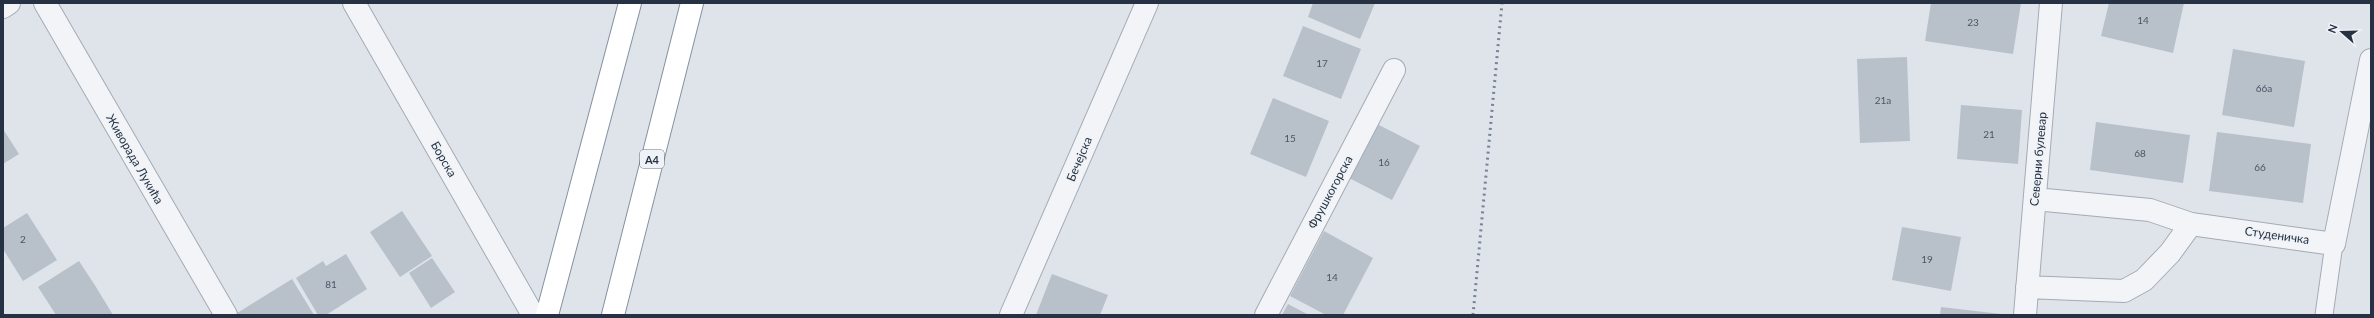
<svg xmlns="http://www.w3.org/2000/svg" width="2374" height="318" font-family="Lato,sans-serif">
<rect width="100%" height="100%" fill="#dfe4ea"/>
<path fill="#b8c0ca" d="M1313 3H1375L1360 39 1308 17Z
M1931 3H2021L2013 54 1925 41Z
M2109 3H2184L2173 53 2101 36Z
M1303 26 1361 49 1341 99 1283 76Z
M2233 49 2305 61 2294 127 2222 115Z
M1907 57 1910 141 1860 143 1857 59Z
M1273 98 1329 121 1306 177 1250 154Z
M1961 105 2022 110 2018 164 1957 159Z
M2096 122 2190 135 2183 183 2090 170Z
M1377 124 1420 146 1392 200 1349 178Z
M3 129 19 154 3 164Z
M2217 132 2311 144 2303 203 2209 191Z
M402 211 432 256 400 277 370 232Z
M27 213 57 260 23 281 3 249V228Z
M1902 227 1961 237 1951 291 1892 280Z
M1324 231 1373 258 1343 315H1326L1290 296Z
M346 254 367 289 326 315H318L296 278 323 261 326 266Z
M432 258 455 292 431 308 409 273Z
M79 261 96 287 113 315H56L38 287Z
M1052 274 1108 295 1100 315H1036Z
M292 279 314 315H234Z
M1288 304 1309 315H1282Z
M1941 307 2001 314V315H1940Z"/>
<g fill="none" stroke-linecap="round" stroke-linejoin="round">
<g stroke="#a4abb5" stroke-width="19">
<path id="service" d="M2324 315 2334 244"/>
</g>
<g stroke="#a4abb5" stroke-width="24">
<path id="minor" d="M45 3 226 315
M3 7 9 3
M2035 199 2150 210 2191 224 2334 244 2371 60
M2027 287 2124 291 2144 280 2170 253 2191 224
M1011 315 1147 3
M1266 315 1394 70
M2025 315 2051 3"/>
</g>
<g stroke="#a4abb5" stroke-width="24">
<path id="tertiary" d="M354 3 533 315"/>
</g>
<g stroke="#8592a2" stroke-width="24">
<path id="motorway" d="M547 315 630 3
M613 315 692 3"/>
</g>
<use href="#service" stroke="#f2f4f8" stroke-width="17"/>
<use href="#minor" stroke="#f2f4f8" stroke-width="22"/>
<use href="#tertiary" stroke="#f2f4f8" stroke-width="22"/>
<use href="#motorway" stroke="#fff" stroke-width="22"/>
<path stroke="#778495" stroke-width="3" stroke-dasharray="2 4" stroke-linecap="butt" d="M1473 315 1502 3"/>
</g>
<g text-anchor="middle" dominant-baseline="central" stroke-width="3" stroke-linejoin="round" paint-order="stroke">
<g font-size="10" fill="#4a5665">
<text x="2143" y="20">14</text>
<text x="1973" y="22">23</text>
<text x="1322" y="63">17</text>
<text x="2264" y="88">66a</text>
<text x="1883" y="100">21a</text>
<text x="1989" y="134">21</text>
<text x="1290" y="138">15</text>
<text x="2140" y="153">68</text>
<text x="1384" y="162">16</text>
<text x="2260" y="167">66</text>
<text x="23" y="239">2</text>
<text x="1927" y="259">19</text>
<text x="1332" y="277">14</text>
<text x="331" y="284">81</text>
</g>
<rect fill="#eff3f7" stroke="#626c79" stroke-width="1" x="640" y="150" width="24" height="18" rx="3"/>
<g font-size="11" font-weight="bold" fill="#263243">
<text x="652" y="159">A4</text>
</g>
<g font-size="12" fill="#263243" stroke="#eff3f7">
<text transform="translate(135 159) rotate(60)">Живорада Лукића</text>
<text transform="translate(444 159) rotate(60)">Борска</text>
<text transform="translate(1079 159) rotate(-67)">Бечејска</text>
<text transform="translate(2038 159) rotate(-85)">Северни булевар</text>
<text transform="translate(1330 192) rotate(-62)">Фрушкогорска</text>
<text transform="translate(2277 235) rotate(8)">Студеничка</text>
</g>
</g>
<rect width="2374" height="318" fill="none" stroke="#263243" stroke-width="8"/>
<g transform="translate(2342 32) rotate(290)" stroke="#eff3f7" stroke-width="3" paint-order="stroke">
<path d="M0-3L7 15L0 10L-7 15Z" fill="#263243"/>
<text y="-6" font-size="11" font-weight="bold" text-anchor="middle" fill="#263243">N</text>
</g>
</svg>
